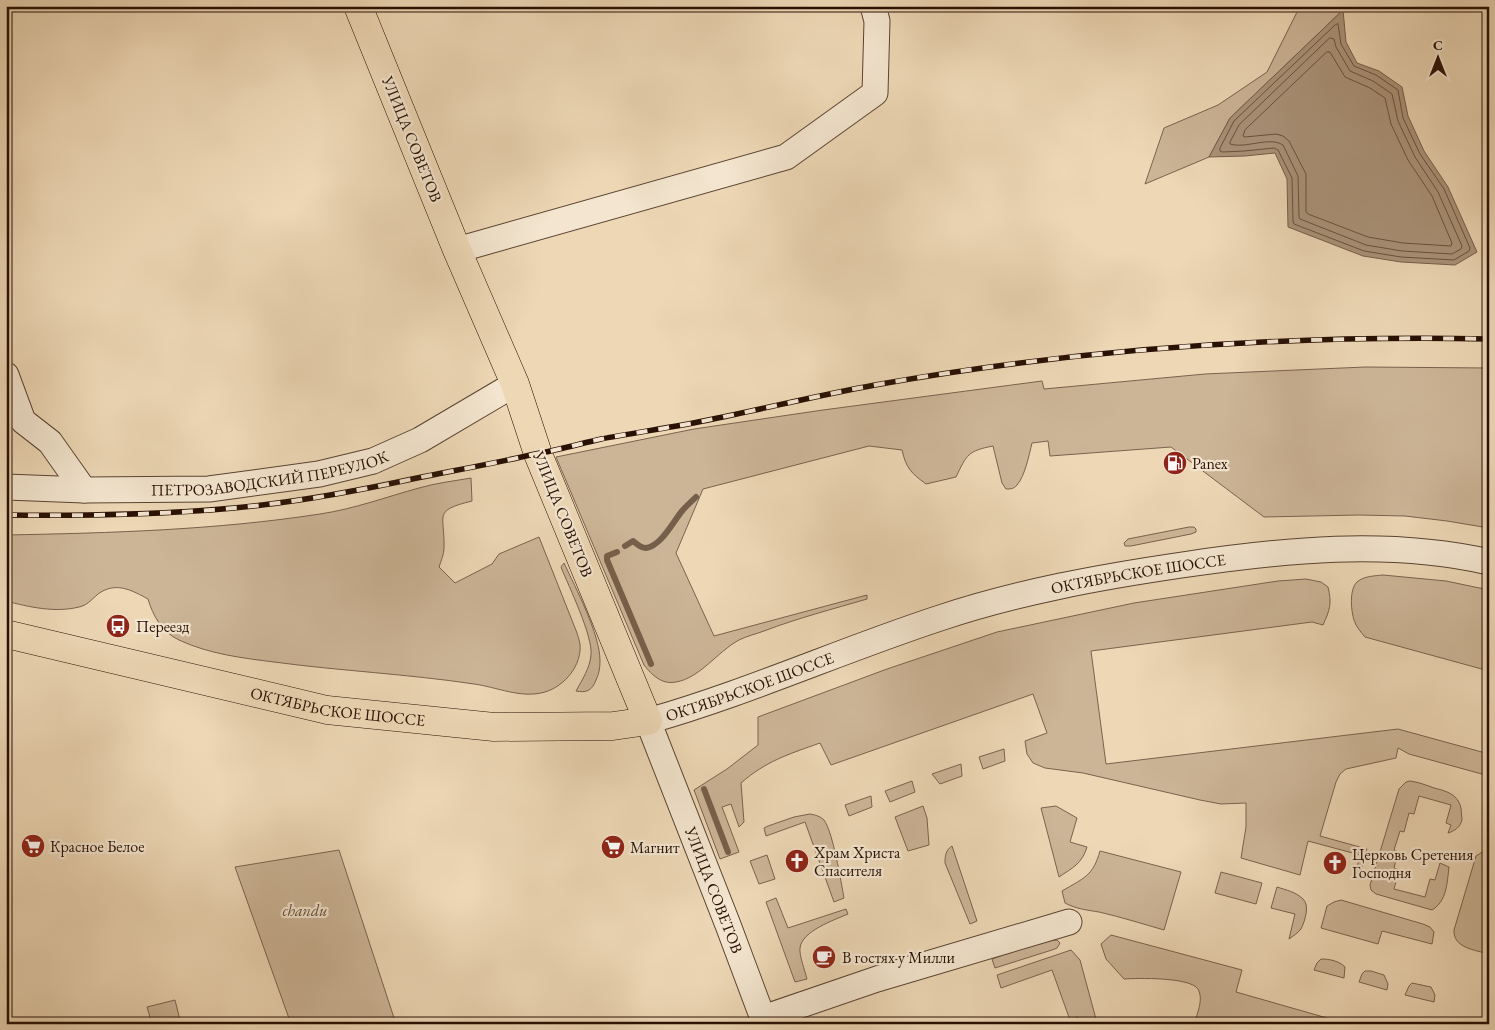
<svg xmlns="http://www.w3.org/2000/svg" width="1495" height="1030" font-family="'EB Garamond',serif">
<rect width="100%" height="100%" fill="#edd7b5"/>
<filter id="stains"><feTurbulence type="fractalNoise" baseFrequency=".004" numOctaves="4"/><feColorMatrix values="0 0 0 0 .2 0 0 0 0 .09 0 0 0 0 .02 0 0 0 .5 -.17"/></filter>
<radialGradient id="worn" r=".72"><stop offset=".6" stop-color="#630" stop-opacity="0"/><stop offset="1" stop-color="#630" stop-opacity=".3"/></radialGradient>
<path fill="#ccb597" stroke="#7a624e" d="M1300 6H1341L1343 10 1230 118 1209 157 1145 184 1164 128 1218 105 1267 72Z
M1365 367 1489 368V528L1447 521 1405 516 1359 515 1264 517 1171 447 1050 456 1048 441 1032 443C1029 455 1025 476 1017 485 1014 489 1010 489 1006 489L1002 483 993 446C968 451 967 454 956 477L926 484C911 473 906 468 902 450L869 446 703 489 676 553 714 636 867 595V599C833 609 798 618 764 631 756 634 747 636 739 640 717 652 700 678 676 682 662 685 652 675 644 665L556 457 694 429 823 410 1042 381 1044 389 1205 374Z
M471 478 472 501C432 511 445 514 444 548 444 554 441 561 439 567L455 583 492 564 499 554 539 537 577 633C578 636 579 640 580 644 582 665 565 686 545 692 521 699 497 687 474 684 408 674 341 671 274 662 242 658 209 654 179 640 162 632 153 616 148 599 133 591 118 582 101 592 93 597 89 605 79 607 55 613 29 607 6 601V535C111 533 216 530 320 514 354 509 386 497 419 488 436 483 454 481 471 478Z
M1189 527H1194L1196 529V532L1191 534 1131 546H1125L1124 543 1128 539Z
M564 563C576 589 600 634 600 661 600 668 599 674 596 680 592 691 586 693 576 691 582 680 590 668 591 655 593 636 569 587 561 567Z
M1383 575 1446 581 1489 590V671L1365 637C1361 632 1356 627 1354 620 1351 611 1349 589 1357 582 1364 576 1374 576 1383 575Z
M1306 579 1321 582 1328 587C1332 603 1330 610 1323 625L1312 622 1091 651 1106 764 1398 729 1489 754V776L1409 754 1398 748 1396 758 1346 769 1340 774 1336 782 1320 836 1367 849C1364 860 1362 872 1354 880L1360 855 1308 841 1300 875 1241 858 1246 827V803L1221 804 1200 800 1083 773 1045 768 1033 763 1027 754 1025 741 1047 733 1033 694 831 765 820 743C789 754 766 761 741 783L744 822 739 827 731 804 722 807 739 852 720 859 694 790 727 769 758 745V717L887 669 997 632 1134 603 1278 581Z
M1004 749 1005 761 983 769 979 757Z
M961 764 962 776 940 784 932 774Z
M912 781 915 792 890 802 885 791Z
M1410 781C1418 782 1426 785 1434 788 1446 791 1458 794 1461 808 1461 812 1462 816 1462 820 1460 827 1455 831 1448 833L1451 825 1446 823 1451 805 1419 796 1414 814 1409 813 1404 832 1400 831 1394 850 1398 852 1394 868 1399 870 1394 889 1425 897 1430 879 1435 880 1440 863 1449 867C1447 883 1447 901 1432 910L1376 894 1371 890 1370 885 1399 789 1406 782Z
M871 796 872 807 849 816 845 805Z
M923 806 927 818 929 845 908 851 895 817Z
M1056 806 1077 818 1070 842 1087 847C1082 864 1072 868 1059 877L1041 808Z
M810 814C815 815 820 816 824 820 833 832 841 882 844 898L834 902 805 822 766 836 764 828 768 826 794 817Z
M952 846 977 921 970 924 945 863C945 855 946 850 952 846Z
M1489 848V954C1475 950 1453 948 1454 930L1476 856Z
M339 850 396 1024H291L235 867Z
M1100 851 1181 872 1164 930C1143 924 1121 917 1099 912 1087 910 1076 909 1065 903L1062 891C1084 878 1093 876 1100 851Z
M767 855 775 879 759 884 750 861Z
M1221 872 1262 883 1256 904 1215 893Z
M1277 887C1286 890 1296 892 1303 899 1310 905 1305 921 1301 929 1298 933 1293 936 1289 939L1295 914 1271 908Z
M776 898 788 928 846 909 848 914C834 920 802 931 800 948 799 955 805 971 807 979L795 982 766 902Z
M1341 900 1423 924 1430 927 1434 932 1432 944 1382 931 1378 944 1321 928 1327 906 1334 902Z
M1111 935 1242 970 1236 992 1348 1024H1194C1197 1014 1204 999 1198 989 1190 977 1138 978 1124 979L1106 959 1101 944Z
M1057 940 1060 943 1057 948 1052 950 995 968 992 959 1043 941Z
M1071 950 1080 960 1096 1019 1095 1024H1080L1078 1017 1070 1020 1052 970 1001 988 997 975Z
M1321 959C1330 959 1339 961 1345 967L1344 978 1314 970 1317 963Z
M1365 971H1371L1384 975 1388 984 1387 990 1359 982 1362 974Z
M1412 983 1431 987 1435 995 1434 1002 1405 995 1409 986Z
M175 1000 181 1024H152L147 1007Z"/>
<path fill="#aa9379" stroke="#765f4a" d="M1343 10 1346 42 1357 63 1379 71 1402 87 1408 116 1424 151 1448 187 1477 252 1455 265 1401 262 1363 256 1288 227 1287 179 1275 153 1245 156 1209 157 1230 118Z"/>
<g fill="none" stroke-linecap="round" stroke-linejoin="round">
<path stroke="#69523e" stroke-width="1" d="M1338 24 1341 44 1354 66 1376 75 1398 90 1403 118 1420 154 1444 189 1470 248 1469 251 1454 260 1401 257 1364 251 1294 224 1293 221 1292 178 1278 150 1274 148 1244 151 1222 152 1220 151V148L1234 121 1335 25Z
M1330 38 1334 39 1336 47 1350 71 1373 81 1392 94 1398 121 1415 157 1438 192 1462 246 1461 249 1452 254 1402 251 1366 245 1300 219 1299 217 1298 176 1283 145C1269 136 1246 149 1230 144V142L1239 125Z
M1327 52H1330L1345 77 1370 88 1385 98 1391 124 1408 160 1432 196 1452 243 1451 246 1403 243 1368 237 1308 214 1306 212V174L1289 141 1283 136 1276 134 1245 137 1243 136 1245 130Z"/>
<path stroke="#765f4a" stroke-width="6" d="M625 546 633 541C637 544 640 548 646 548 661 546 673 522 682 511 686 506 691 502 696 497
M617 552 607 556V560L651 664
M704 789 728 852"/>
<g stroke="#594230" stroke-width="27">
<g id="minor">
<path d="M457 250 786 157 875 93 877 21 873 6"/>
<path d="M6 375 23 421 50 442 84 490"/>
<path id="s1" d="M6 487 84 490 209 489 319 474 373 461 420 440 515 384"/>
<path d="M763 1018 877 979 1069 922"/>
<path id="s2" d="M765 1024 728 925 648 721C747 693 842 650 940 618 1018 592 1100 577 1182 565 1283 550 1388 539 1489 562"/>
</g>
</g>
<g stroke="#281004" stroke-width="29">
<g id="major">
<path id="s3" d="M6 634 327 710 494 727 613 726 648 721 538 454 515 384 457 250 358 6"/>
</g>
</g>
<use href="#minor" stroke="#f3e5cf" stroke-width="25"/>
<use href="#major" stroke="#edd7b5" stroke-width="28"/>
<g stroke="#281004" stroke-width="5.5">
<path id="rail" d="M6 515C91 516 177 515 262 505 314 499 366 489 417 478 457 470 496 463 535 454 558 450 579 444 601 439 638 432 676 427 713 419 767 408 820 395 875 385 1077 349 1283 335 1489 339"/>
</g>
<use href="#rail" stroke="#f3e5cf" stroke-width="4" stroke-dasharray="11" stroke-linecap="butt"/>
</g>
<defs>
<g id="fuel-disc" transform="scale(1.25)"><circle r="9.5" fill="#8f2418" stroke="#f3e5cf"/><path d="M-5.5-6h7V0h2V4h1.3V-2.5L3-4.5l.8-.8L6-3V5H2.5V1h-1V6h-7ZM-4.2-4.7v3.2H.2V-4.7Z" fill="#fff"/></g>
<g id="bus-disc" transform="scale(1.25)"><circle r="9.5" fill="#8f2418" stroke="#f3e5cf"/><path d="M-5-6H5V4H4V6H2V4H-2V6H-4V4H-5ZM-3.5-4V0h7V-4ZM-3.5 1.2v1.5H-2V1.2ZM2 1.2v1.5H3.5V1.2Z" fill="#fff"/></g>
<g id="supermarket-disc" transform="scale(1.25)"><circle r="9.5" fill="#8f2418" stroke="#f3e5cf"/><path d="M-6-5.5h2.5l.6 2H6L4.5 2H-2.5L-4.4-4H-6ZM-1.5 3.2a1.3 1.3 0 1 0 .1 0ZM3 3.2a1.3 1.3 0 1 0 .1 0Z" fill="#fff"/></g>
<g id="church-disc" transform="scale(1.25)"><circle r="9.5" fill="#8f2418" stroke="#f3e5cf"/><path d="M-1.2-6h2.4v3.5h3.3v2.4h-3.3V6h-2.4V-.1h-3.3v-2.4h3.3Z" fill="#fff"/></g>
<g id="cafe-disc" transform="scale(1.25)"><circle r="9.5" fill="#8f2418" stroke="#f3e5cf"/><path d="M-5.5-4.5H6V0H3Q3 3.5 0 3.5H-2.5Q-5.5 3.5-5.5 0ZM3-3.2v2h1.7v-2ZM-6 4.5H4V6H-6Z" fill="#fff"/></g>
</defs>
<g fill-rule="evenodd">
<use href="#fuel-disc" x="1175" y="463"/>
<use href="#bus-disc" x="118" y="626"/>
<use href="#supermarket-disc" x="33" y="846"/>
<use href="#supermarket-disc" x="613" y="847"/>
<use href="#church-disc" x="797" y="861"/>
<use href="#church-disc" x="1335" y="863"/>
<use href="#cafe-disc" x="824" y="957"/>
</g>
<g text-anchor="middle" dominant-baseline="central" stroke-width="4.5" stroke-linejoin="round" paint-order="stroke">
<g font-size="16" fill="#281004" stroke="#f3e5cf">
<text transform="translate(412 139) rotate(68)">УЛИЦА СОВЕТОВ</text>
<text stroke="none"><textPath href="#s1" startOffset="265">ПЕТРОЗАВОДСКИЙ ПЕРЕУЛОК</textPath></text>
<text transform="translate(563 514) rotate(68)">УЛИЦА СОВЕТОВ</text>
<text stroke="none"><textPath href="#s2" startOffset="838">ОКТЯБРЬСКОЕ ШОССЕ</textPath></text>
<text stroke="none"><textPath href="#s2" startOffset="432">ОКТЯБРЬСКОЕ ШОССЕ</textPath></text>
<text stroke="none"><textPath href="#s3" startOffset="340">ОКТЯБРЬСКОЕ ШОССЕ</textPath></text>
<text transform="translate(714 890) rotate(69)">УЛИЦА СОВЕТОВ</text>
</g>
<g font-size="16" fill="#281004" stroke="#f3e5cf" text-anchor="start">
<text x="1192" y="463">Panex</text>
<text x="136" y="626">Переезд</text>
<text x="50" y="846">Красное Белое</text>
<text x="630" y="847">Магнит</text>
<text x="814" y="852">Храм Христа<tspan x="814" dy="18">Спасителя</tspan></text>
<text x="1352" y="854">Церковь Сретения<tspan x="1352" dy="18">Господня</tspan></text>
<text x="842" y="957">В гостях у Милли</text>
</g>
<g font-size="16" font-style="italic" fill="#614a37" stroke="#f3e5cf">
<text x="305" y="910">chandu</text>
</g>
</g>
<rect width="1495" height="1030" fill="none" stroke="#edd7b5" stroke-width="25"/>
<rect x="8" y="8" width="1480" height="1015" fill="none" stroke="#281004" stroke-width="2.5"/>
<rect x="12" y="12" width="1470" height="1005" fill="none" stroke="#281004"/>
<g transform="translate(1438 58)" stroke="#f3e5cf" stroke-width="4" paint-order="stroke">
<path d="M0-4L9 19L0 12L-9 19Z" fill="#281004"/>
<text y="-8" font-size="14" font-weight="bold" text-anchor="middle" fill="#281004">С</text>
</g>
<rect width="100%" height="100%" filter="url(#stains)"/>
<rect width="100%" height="100%" fill="url(#worn)"/>
</svg>
